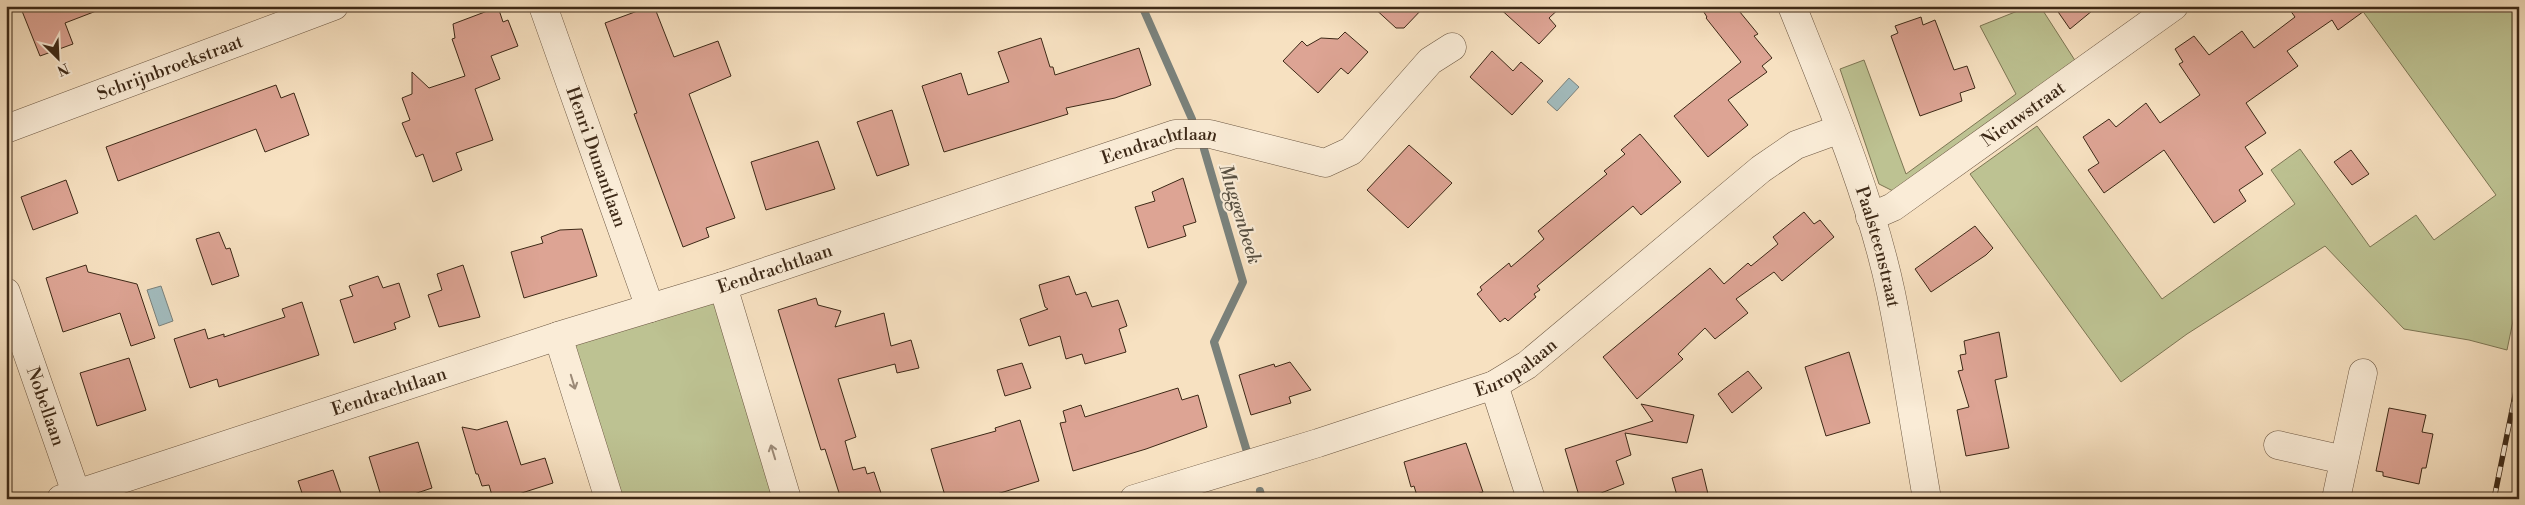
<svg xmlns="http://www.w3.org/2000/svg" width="2525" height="505" font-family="'Libre Bodoni',serif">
<rect width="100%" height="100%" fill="#f7e1c1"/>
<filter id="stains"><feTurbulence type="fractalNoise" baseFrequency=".004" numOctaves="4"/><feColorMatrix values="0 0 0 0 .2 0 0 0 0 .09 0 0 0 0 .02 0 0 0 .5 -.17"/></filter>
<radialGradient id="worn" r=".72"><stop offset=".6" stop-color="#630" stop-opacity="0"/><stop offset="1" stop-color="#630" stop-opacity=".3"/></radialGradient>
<path fill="#bdc292" stroke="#7d7654" d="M2025 6H2040L2076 62 1893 191 1879 184 1840 69 1864 60 1906 174 2016 94 1980 26 2025 8Z
M2359 6H2519V292L2507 350 2469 340 2404 329 2325 246 2187 334 2121 382 1970 174 2037 126 2162 299 2295 204 2271 170 2300 149 2370 247 2416 215 2434 240 2496 195Z
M714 298 773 499H621L572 343Z"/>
<path fill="#a2bbbd" stroke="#7a817b" d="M1569 78 1579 87 1557 111 1547 102Z
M161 286 173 321 159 326 147 290Z"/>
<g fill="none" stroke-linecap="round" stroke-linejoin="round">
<path stroke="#7a817b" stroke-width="8" d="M1142 6 1192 119
M1204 149 1243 282 1214 342 1248 455
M1260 491 1262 499"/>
</g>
<path fill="#dda494" stroke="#3d2917" d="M20 6H103L104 8 65 23 73 44 40 56Z
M651 6H654L674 57 718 41 731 76 689 94 735 218 706 228 709 237 683 247 634 114 637 113 605 23Z
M1372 6H1425L1404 28H1396Z
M1497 6H1562L1549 18 1556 26 1539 44Z
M1700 6H1735L1758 34 1754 36 1772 58 1762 66 1767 72 1728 100 1748 125 1708 157 1674 116 1741 62 1706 18 1707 17Z
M2054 6H2098L2070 29Z
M2287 6H2371L2338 30 2332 20 2287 51 2298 66 2246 103 2266 133 2245 147 2263 174 2239 190 2246 201 2214 223 2164 150 2104 193 2088 170 2099 163 2083 137 2109 119 2116 127 2146 103 2160 123 2200 95 2179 64 2183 62 2175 49 2194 36 2209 55 2242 31 2254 48 2295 17Z
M498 7 503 22 508 20 518 46 491 56 500 79 475 89 493 140 456 153 462 170 433 182 423 154 416 157 402 123 410 120 402 98 412 94V72L429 88 465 76 452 39 455 38 453 24Z
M1921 17 1923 25 1935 20 1954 70 1967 66 1975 88 1960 93 1962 101 1920 116 1891 36 1898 33 1895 26Z
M1345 32 1368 52 1348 74 1341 68 1318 93 1283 61 1302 41 1307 46 1321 38 1338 39Z
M1041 38 1050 67H1053L1055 75 1139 48 1151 85 1115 98 1066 108 1068 114 944 152 922 86 961 73 968 95 1009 82 998 52Z
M1492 51 1513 71 1521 62 1543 81 1512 115 1470 77Z
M276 85 281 98 294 93 309 135 265 152 256 129 118 181 106 147Z
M892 110 909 165 877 176 857 122Z
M1640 134 1681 182 1641 215 1633 206 1537 286 1540 290 1534 294 1536 297 1508 321 1505 318 1500 322 1477 294 1482 290 1480 287 1509 263 1511 267 1544 239 1538 231 1607 174 1604 171 1625 154 1621 150Z
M818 141 835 189 766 210 751 162Z
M1409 145 1452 183 1408 228 1367 190Z
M2351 150 2369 174 2352 185 2334 162Z
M1183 178 1196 222 1183 226 1186 236 1148 248 1135 207 1155 201 1152 192Z
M66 180 78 213 33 230 21 197Z
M1804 212 1814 224 1820 220 1834 237 1782 281 1774 272 1736 299 1748 313 1715 339 1705 328 1678 354 1683 359 1637 399 1603 357 1710 268 1724 284 1748 263 1751 266 1778 244 1773 237Z
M1975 226 1993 248 1986 255 1931 292 1915 269Z
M582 229 597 276 524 298 511 252 543 243 541 237 560 230Z
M219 232 226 249 230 248 239 276 212 285 196 239Z
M86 265 88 272 137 284 155 338 131 346 120 313 63 332 46 278Z
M463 265 480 317 439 327 428 295 442 290 437 274Z
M378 276 383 288 399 283 410 317 394 323 396 329 354 343 340 300 353 296 349 286Z
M1069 276 1076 295 1086 292 1092 307 1118 300 1127 326 1119 329 1126 352 1085 364 1082 354 1066 359 1060 336 1029 346 1020 319 1048 309 1045 307 1039 285Z
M816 298 818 305 841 311 835 327 884 313 891 346 911 340 919 368 897 373 895 364 838 379 856 437 845 441 853 470 865 467 867 474 874 472 883 499H841L825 449 821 450 778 310Z
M302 302 319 355 219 387 217 379 190 388 174 339 205 329 208 339 224 334V337L285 317 282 309Z
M1999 332 2007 377 1995 380 2009 448 1966 456 1957 410 1969 407 1958 371 1963 370 1960 355 1966 354 1964 341Z
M1849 352 1870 423 1826 436 1805 367Z
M129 358 146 410 97 426 80 373Z
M1290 362 1311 390 1289 397 1291 403 1251 415 1239 375 1274 364 1275 367Z
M1022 363 1031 388 1005 396 997 370Z
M1748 371 1762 388 1732 413 1718 394Z
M1178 388 1182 400 1198 395 1207 427 1146 449 1073 471 1060 423 1066 422 1063 411 1081 405 1085 417Z
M1641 404 1694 415 1687 443 1625 433 1631 455 1616 461 1624 484 1586 499H1580L1565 449 1653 421Z
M2389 408 2426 415 2422 432 2433 434 2426 468H2422L2419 484 2383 476V472L2376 471Z
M1020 420 1039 481 981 499H946L931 449 996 431 995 428Z
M507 421 521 465 545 458 553 483 503 499H493L489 485 482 486 478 474H476L462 427 477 430Z
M418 442 432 488 399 499H382L369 457Z
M1466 443 1483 492 1461 499H1418L1414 486 1411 487 1404 462Z
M1702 469 1708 494 1693 499H1678L1672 478Z
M333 470 343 499H304L298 481Z"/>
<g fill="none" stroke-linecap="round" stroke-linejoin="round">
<g stroke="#6c5742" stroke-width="29">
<g id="minor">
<path id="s1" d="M543 6 650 308"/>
<path id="s2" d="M1792 6C1828 96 1871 198 1891 293 1905 361 1915 430 1927 499"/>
<path id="s3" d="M6 129 334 6"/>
<path id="s4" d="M1870 217 1893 207 2174 6"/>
<path d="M723 286 787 499"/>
<path id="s5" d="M6 292 76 493"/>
<path d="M558 336 609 499"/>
<path d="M1494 385 1531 499"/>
<path d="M2278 445 2344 460"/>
<path id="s6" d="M61 499 558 336 723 286 1175 134H1210L1325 163 1351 151 1430 61 1452 47"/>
<path id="s7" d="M1134 499 1318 443 1494 385 1527 365 1761 169 1796 145 1840 129"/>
<path d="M2336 499 2363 373"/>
</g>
</g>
<use href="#minor" stroke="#faecd7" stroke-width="28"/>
<g stroke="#3d2917" stroke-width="5.5">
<path id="rail" d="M2494 499 2519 376"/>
</g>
<use href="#rail" stroke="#faecd7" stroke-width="4" stroke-dasharray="11" stroke-linecap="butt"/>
</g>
<defs><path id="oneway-shaft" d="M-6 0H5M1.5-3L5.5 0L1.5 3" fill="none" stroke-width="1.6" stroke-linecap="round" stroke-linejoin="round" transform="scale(1.25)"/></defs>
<g stroke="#9c8a77">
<use href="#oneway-shaft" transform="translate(573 382) rotate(73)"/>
<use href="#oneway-shaft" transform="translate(773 452) rotate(-107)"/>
</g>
<g text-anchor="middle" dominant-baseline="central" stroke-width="4.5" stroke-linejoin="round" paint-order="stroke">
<g font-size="18" fill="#3d2917" stroke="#faecd7">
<text stroke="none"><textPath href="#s3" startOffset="175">Schrijnbroekstraat</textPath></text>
<text stroke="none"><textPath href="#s4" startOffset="185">Nieuwstraat</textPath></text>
<text stroke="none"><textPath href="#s6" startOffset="1155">Eendrachtlaan</textPath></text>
<text stroke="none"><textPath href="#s1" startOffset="160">Henri Dunantlaan</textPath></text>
<text stroke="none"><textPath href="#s2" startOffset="256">Paalsteenstraat</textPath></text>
<text stroke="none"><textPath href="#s6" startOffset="750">Eendrachtlaan</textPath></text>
<text stroke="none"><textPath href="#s7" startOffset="405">Europalaan</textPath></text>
<text stroke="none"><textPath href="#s6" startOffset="345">Eendrachtlaan</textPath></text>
<text stroke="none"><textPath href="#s5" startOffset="121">Nobellaan</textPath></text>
</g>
<g font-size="19" font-style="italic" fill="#564e40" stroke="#faecd7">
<text transform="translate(1240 214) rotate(73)">Muggenbeek</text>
</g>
</g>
<rect width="2525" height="505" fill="none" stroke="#f7e1c1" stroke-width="25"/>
<rect x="8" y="8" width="2510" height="490" fill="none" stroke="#3d2917" stroke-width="2.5"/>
<rect x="12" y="12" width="2500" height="480" fill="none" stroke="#3d2917"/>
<g transform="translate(58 58) rotate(156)" stroke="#faecd7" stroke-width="4" paint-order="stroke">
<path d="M0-4L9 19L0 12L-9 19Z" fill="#3d2917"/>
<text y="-8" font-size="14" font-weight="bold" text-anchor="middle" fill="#3d2917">N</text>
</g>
<rect width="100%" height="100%" filter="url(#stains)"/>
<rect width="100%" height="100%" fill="url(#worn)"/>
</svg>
